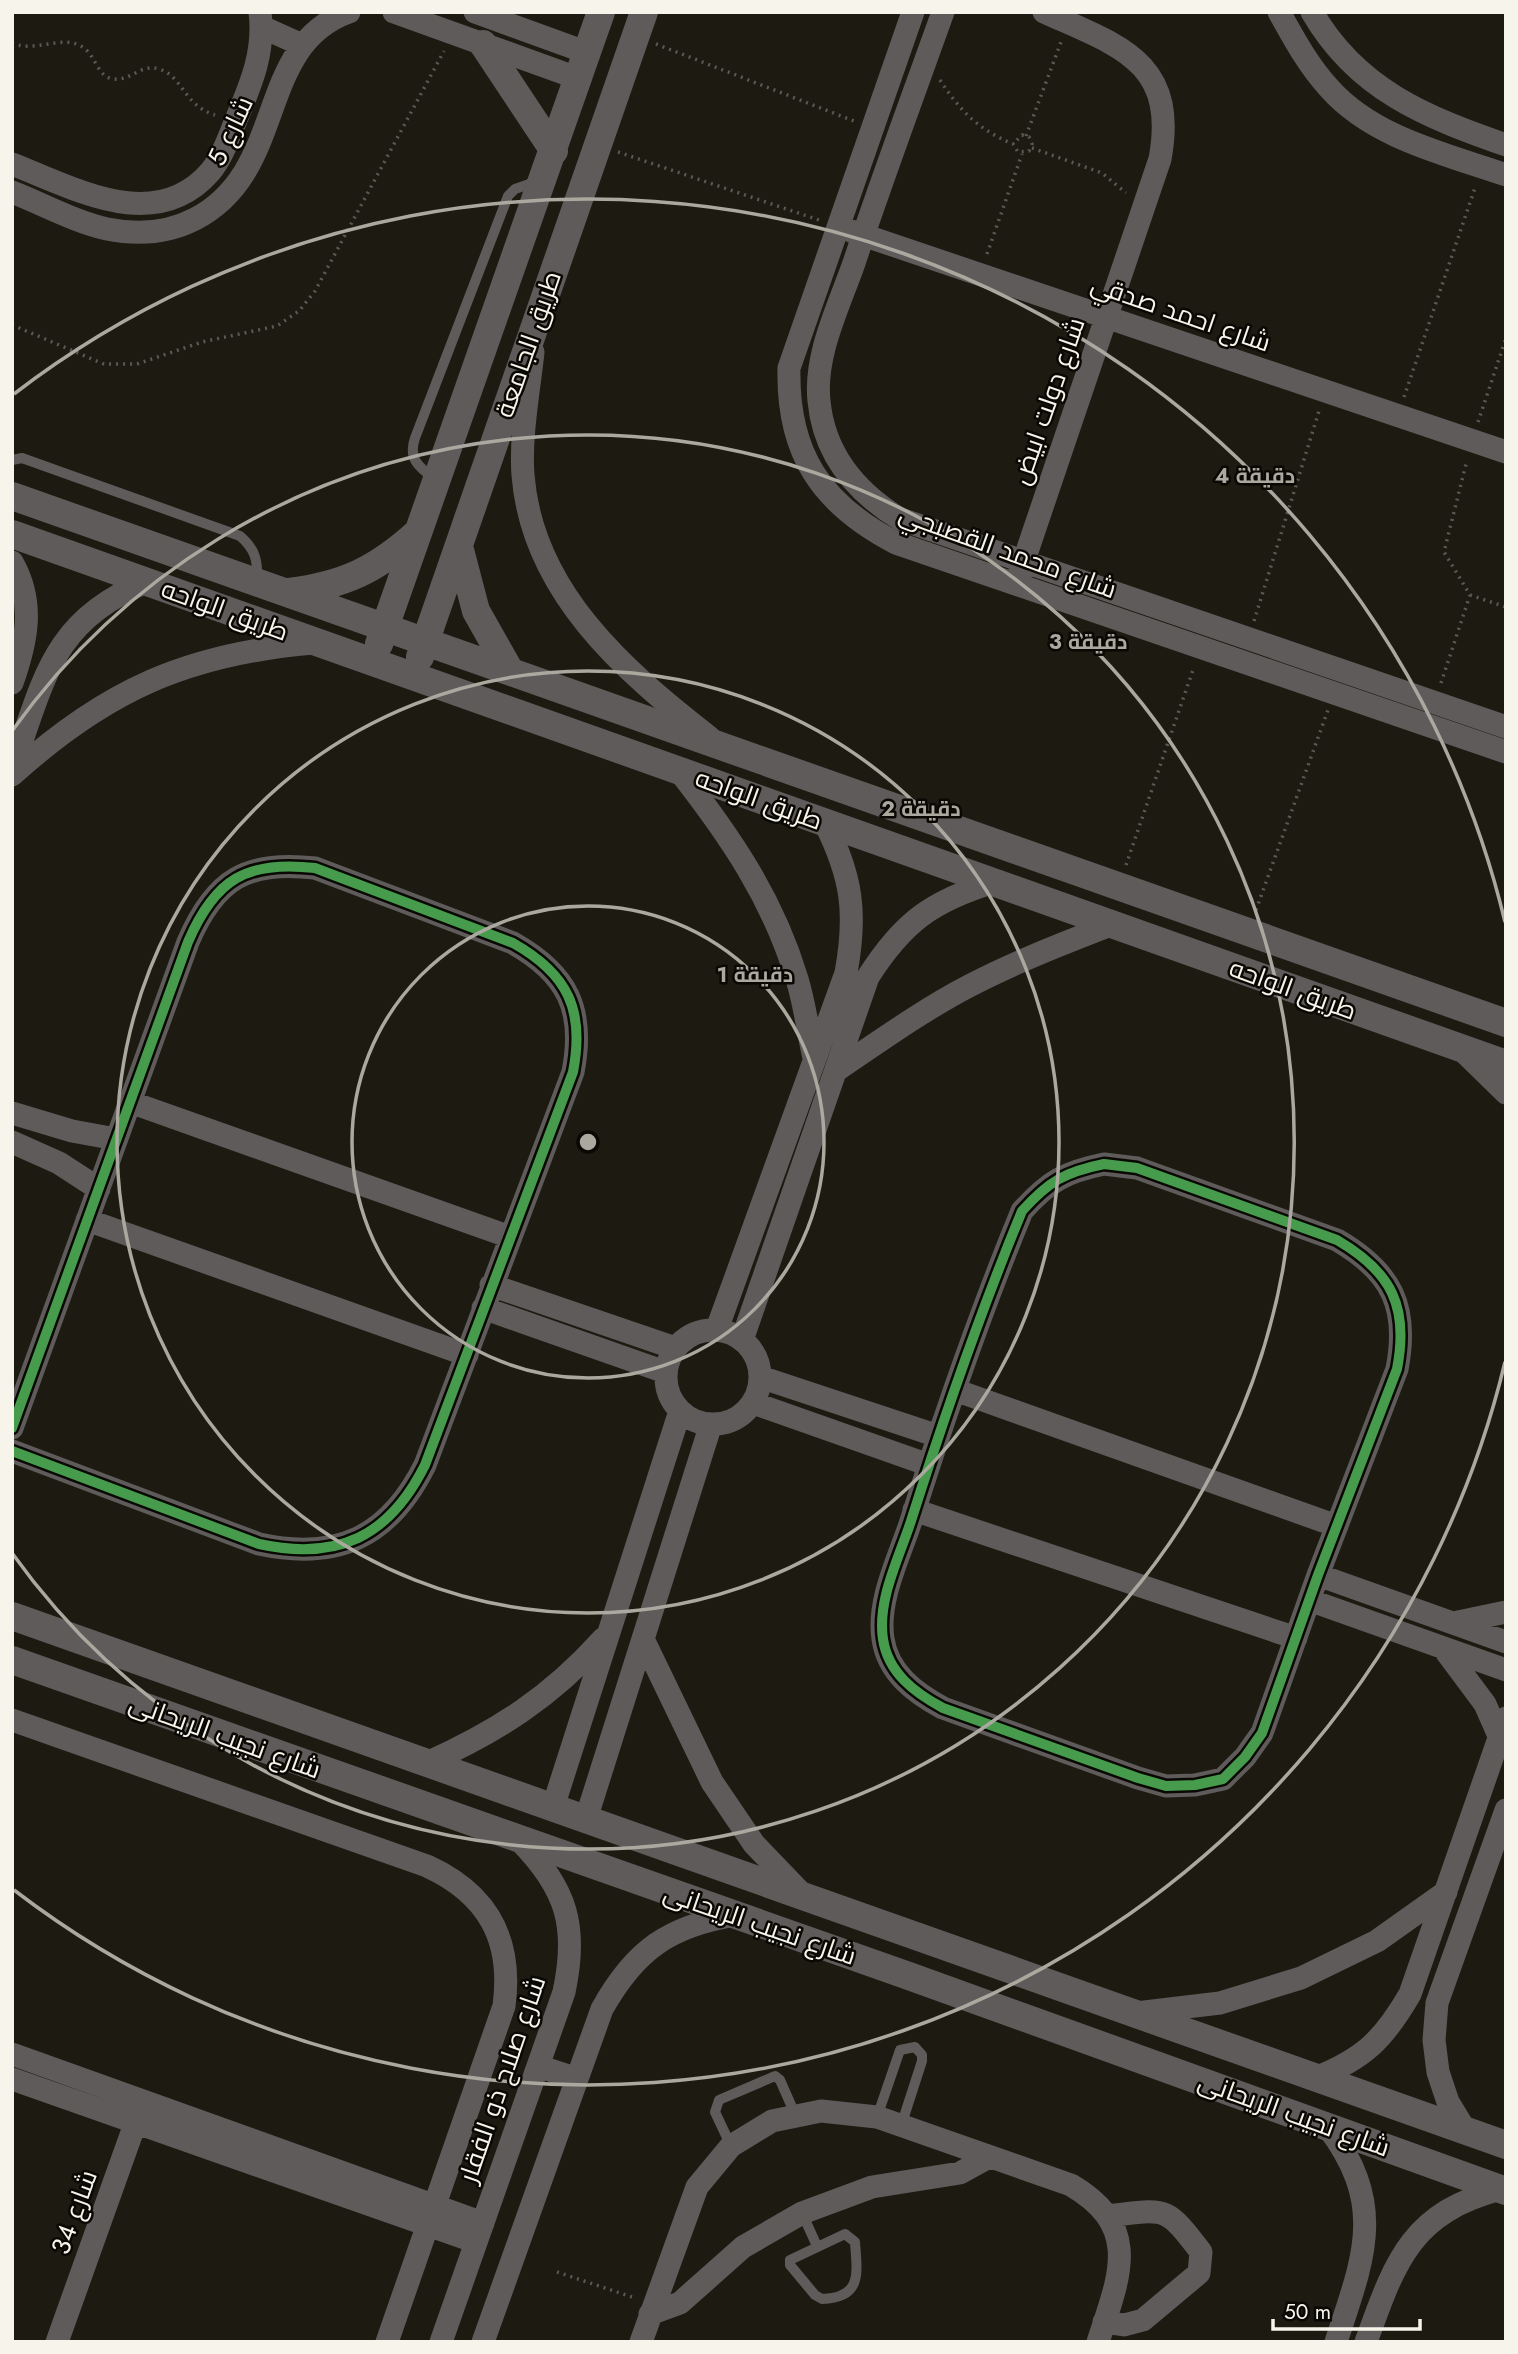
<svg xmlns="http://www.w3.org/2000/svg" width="1518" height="2354" font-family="Jost,Cairo,sans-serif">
<rect width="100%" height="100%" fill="#1d1a12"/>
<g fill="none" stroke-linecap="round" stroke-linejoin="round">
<path stroke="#5b5956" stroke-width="3.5" stroke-dasharray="2 5" stroke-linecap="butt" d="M12 43C34 53 61 35 81 46 96 54 97 78 114 79 131 81 142 63 159 69 183 76 183 105 215 115
M656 44 854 121
M940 80C960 111 979 130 1013 144L1018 152 1029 151 1032 144 1029 137 1022 135 1013 144
M1026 136 1061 42
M1032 148 1102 173 1126 193
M618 152 819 220
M987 254 1022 154
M12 325 104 364H137L202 342 277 326 299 311 315 291 444 51
M1404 397 1476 185
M1478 422 1506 338
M1470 595 1506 607
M1254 621 1319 411
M1441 683 1470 595 1444 552 1467 460
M1126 865 1194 667
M1256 910 1328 710
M557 2272 635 2298"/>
<path stroke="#5f5b5b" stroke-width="10" d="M12 460 22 458 240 536C255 549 258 560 257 580
M434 478C418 467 408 458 415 438L508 196 515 189 538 181
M877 2117 900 2050 915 2047 922 2055V2061L901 2126
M731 2146 715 2112 719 2100 775 2076 780 2080 795 2114
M802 2213 817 2246
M845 2234 855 2242C857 2272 863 2298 822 2299L815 2295 790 2265V2260Z"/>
<path stroke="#5f5b5b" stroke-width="23" d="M394 12 580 79
M475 12 588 53
M913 12 789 368C787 453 821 504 896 543L1506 752
M943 12C913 96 882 179 854 263 839 306 814 355 819 401 824 455 856 492 900 519L1506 727
M1279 12C1294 39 1308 65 1329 88 1373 138 1446 154 1506 175
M1312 12C1357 90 1426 117 1506 145
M262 27 302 45
M12 164C74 188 155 235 210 172 222 158 229 137 236 120 251 84 265 52 260 12
M12 192C43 204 75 222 107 229 137 235 168 233 195 219 289 170 254 46 349 12
M851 231 1506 452
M533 352C529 390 520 437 523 475 532 591 623 670 709 737
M12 562C35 602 27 641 12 683
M1018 578 1160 159C1178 61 1119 46 1044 12
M12 769C44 681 51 621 146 582
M679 771C730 836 773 899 797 979 805 1005 808 1032 814 1058
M12 775C106 690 187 654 313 643
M1462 1050 1506 1093
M837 1070C880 1041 923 1010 969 986 1015 962 1064 943 1113 924
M130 1102 510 1237
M12 1113 72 1131 116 1139
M12 1142 59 1163 99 1189
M1104 1164 1137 1168 1337 1240C1392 1272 1409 1307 1397 1369L1318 1575 1262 1733 1245 1757 1223 1779 1195 1785 1166 1786 1138 1778 943 1708C915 1693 888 1673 883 1639 877 1600 899 1558 911 1521 944 1417 980 1313 1022 1211 1049 1181 1065 1172 1104 1164Z
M87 1220 467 1355
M491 1285 675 1348
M483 1308 665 1372
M717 1329 846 973C857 913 852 877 825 823
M666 1377a47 47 0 1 1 94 0a47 47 0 1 1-94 0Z
M742 1340 868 977C903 922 932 901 994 882
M760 1377 938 1436
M955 1390 1337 1526
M753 1403 929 1465
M12 1428 188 942C215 879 247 860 315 868L513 943C568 974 585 1010 573 1072L425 1465C389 1537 338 1561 259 1544L12 1451
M914 1510 1296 1638
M1318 1575 1506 1642
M1309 1600 1506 1670
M1458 1622 1506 1612
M643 1639 712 1782 754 1844 803 1895
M1444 1649 1485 1704 1499 1736
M12 1720 427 1866C488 1894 513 1939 504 2006L387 2342
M427 1763C498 1731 551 1697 603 1639
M553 1807 680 1411
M586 1819 711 1424
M1136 2013 1220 2003 1301 1978 1377 1941 1446 1892
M12 2054 483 2223
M538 2066 577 2079
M1315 2078C1364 2059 1384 2039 1410 1994L1506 1718
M12 2079 476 2242
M1327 2126C1387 2205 1364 2257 1336 2342
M1465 2130 1448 2102 1438 2072 1434 2040 1437 2003 1506 1810
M650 2314 680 2303 743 2247 802 2213 872 2187 960 2173 989 2157
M1104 2322 1124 2325 1143 2320 1199 2273 1201 2252C1165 2205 1167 2209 1108 2216
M57 2342 140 2110
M441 2342 564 1992C578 1927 567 1889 520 1841
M483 2342 602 2009C635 1950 669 1926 736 1915
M641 2342 697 2187 731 2146 772 2121 821 2111 877 2117 1071 2185C1143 2227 1119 2277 1098 2342
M1366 2342C1395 2262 1410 2213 1501 2189"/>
<path stroke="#5f5b5b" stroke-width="28" d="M483 44 554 151
M12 496 1506 1023
M12 534 1506 1064
M459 546 476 611 510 671
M289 592C344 585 376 570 417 533
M379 644 601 12
M420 657 644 12
M12 1616 1506 2145
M12 1660 906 1975 1506 2191"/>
<g stroke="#090803" stroke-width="15">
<path id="cycleway" d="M1104 1164 1137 1168 1337 1240C1392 1272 1409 1307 1397 1369L1318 1575 1262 1733 1245 1757 1223 1779 1195 1785 1166 1786 1138 1778 943 1708C915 1693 888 1673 883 1639 877 1600 899 1558 911 1521 944 1417 980 1313 1022 1211 1049 1181 1065 1172 1104 1164Z
M12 1428 188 942C215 879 247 860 315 868L513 943C568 974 585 1010 573 1072L425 1465C389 1537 338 1561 259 1544L12 1451"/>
</g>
<use href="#cycleway" stroke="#469c4c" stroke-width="10"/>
</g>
<g fill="none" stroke="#aba89f" stroke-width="3.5">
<circle cx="588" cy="1142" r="236"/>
<circle cx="588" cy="1142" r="471"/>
<path d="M12 731A707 707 0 1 1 12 1553"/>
<path d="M1505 1362A943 943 0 0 1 14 1890M14 394A943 943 0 0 1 1505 922"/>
</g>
<g text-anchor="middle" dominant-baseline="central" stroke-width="5" stroke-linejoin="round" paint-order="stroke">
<g font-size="26" fill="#f7f5eb" stroke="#090803">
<text transform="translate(230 131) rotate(-65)">شارع 5</text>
<text transform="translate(1181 313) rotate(19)">شارع احمد صدقي</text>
<text transform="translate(528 344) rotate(-71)">طريق الجامعة</text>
<text transform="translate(1048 401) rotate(-71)">شارع دولت ابيض</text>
<text transform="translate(1008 551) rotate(20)">شارع محمد القصبجي</text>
<text transform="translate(225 610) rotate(20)">طريق الواحه</text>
<text transform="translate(759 799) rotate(20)">طريق الواحه</text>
<text transform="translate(1293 989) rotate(20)">طريق الواحه</text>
<text transform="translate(225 1736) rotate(20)">شارع نجيب الريحانى</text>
<text transform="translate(760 1924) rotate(19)">شارع نجيب الريحانى</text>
<text transform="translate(502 2079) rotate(-71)">شارع صلاح ذو الفقار</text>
<text transform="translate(1294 2114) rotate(20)">شارع نجيب الريحانى</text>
<text transform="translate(74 2212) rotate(-70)">شارع 34</text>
</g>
</g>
<circle cx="588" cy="1142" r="10" fill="#aba89f" stroke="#090803" stroke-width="3.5"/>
<g font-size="21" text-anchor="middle" font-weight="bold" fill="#aba89f" stroke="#090803" stroke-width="5" stroke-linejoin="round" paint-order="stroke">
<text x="1255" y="483">4 دقيقة</text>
<text x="1088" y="649">3 دقيقة</text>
<text x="921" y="816">2 دقيقة</text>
<text x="755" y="982">1 دقيقة</text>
</g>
<rect width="1518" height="2354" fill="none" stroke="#f7f5eb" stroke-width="28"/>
<path d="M1273 2319v10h147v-10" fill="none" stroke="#f7f5eb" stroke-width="3.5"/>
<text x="1284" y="2319" font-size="21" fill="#f7f5eb" stroke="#090803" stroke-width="5" paint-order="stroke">50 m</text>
</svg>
